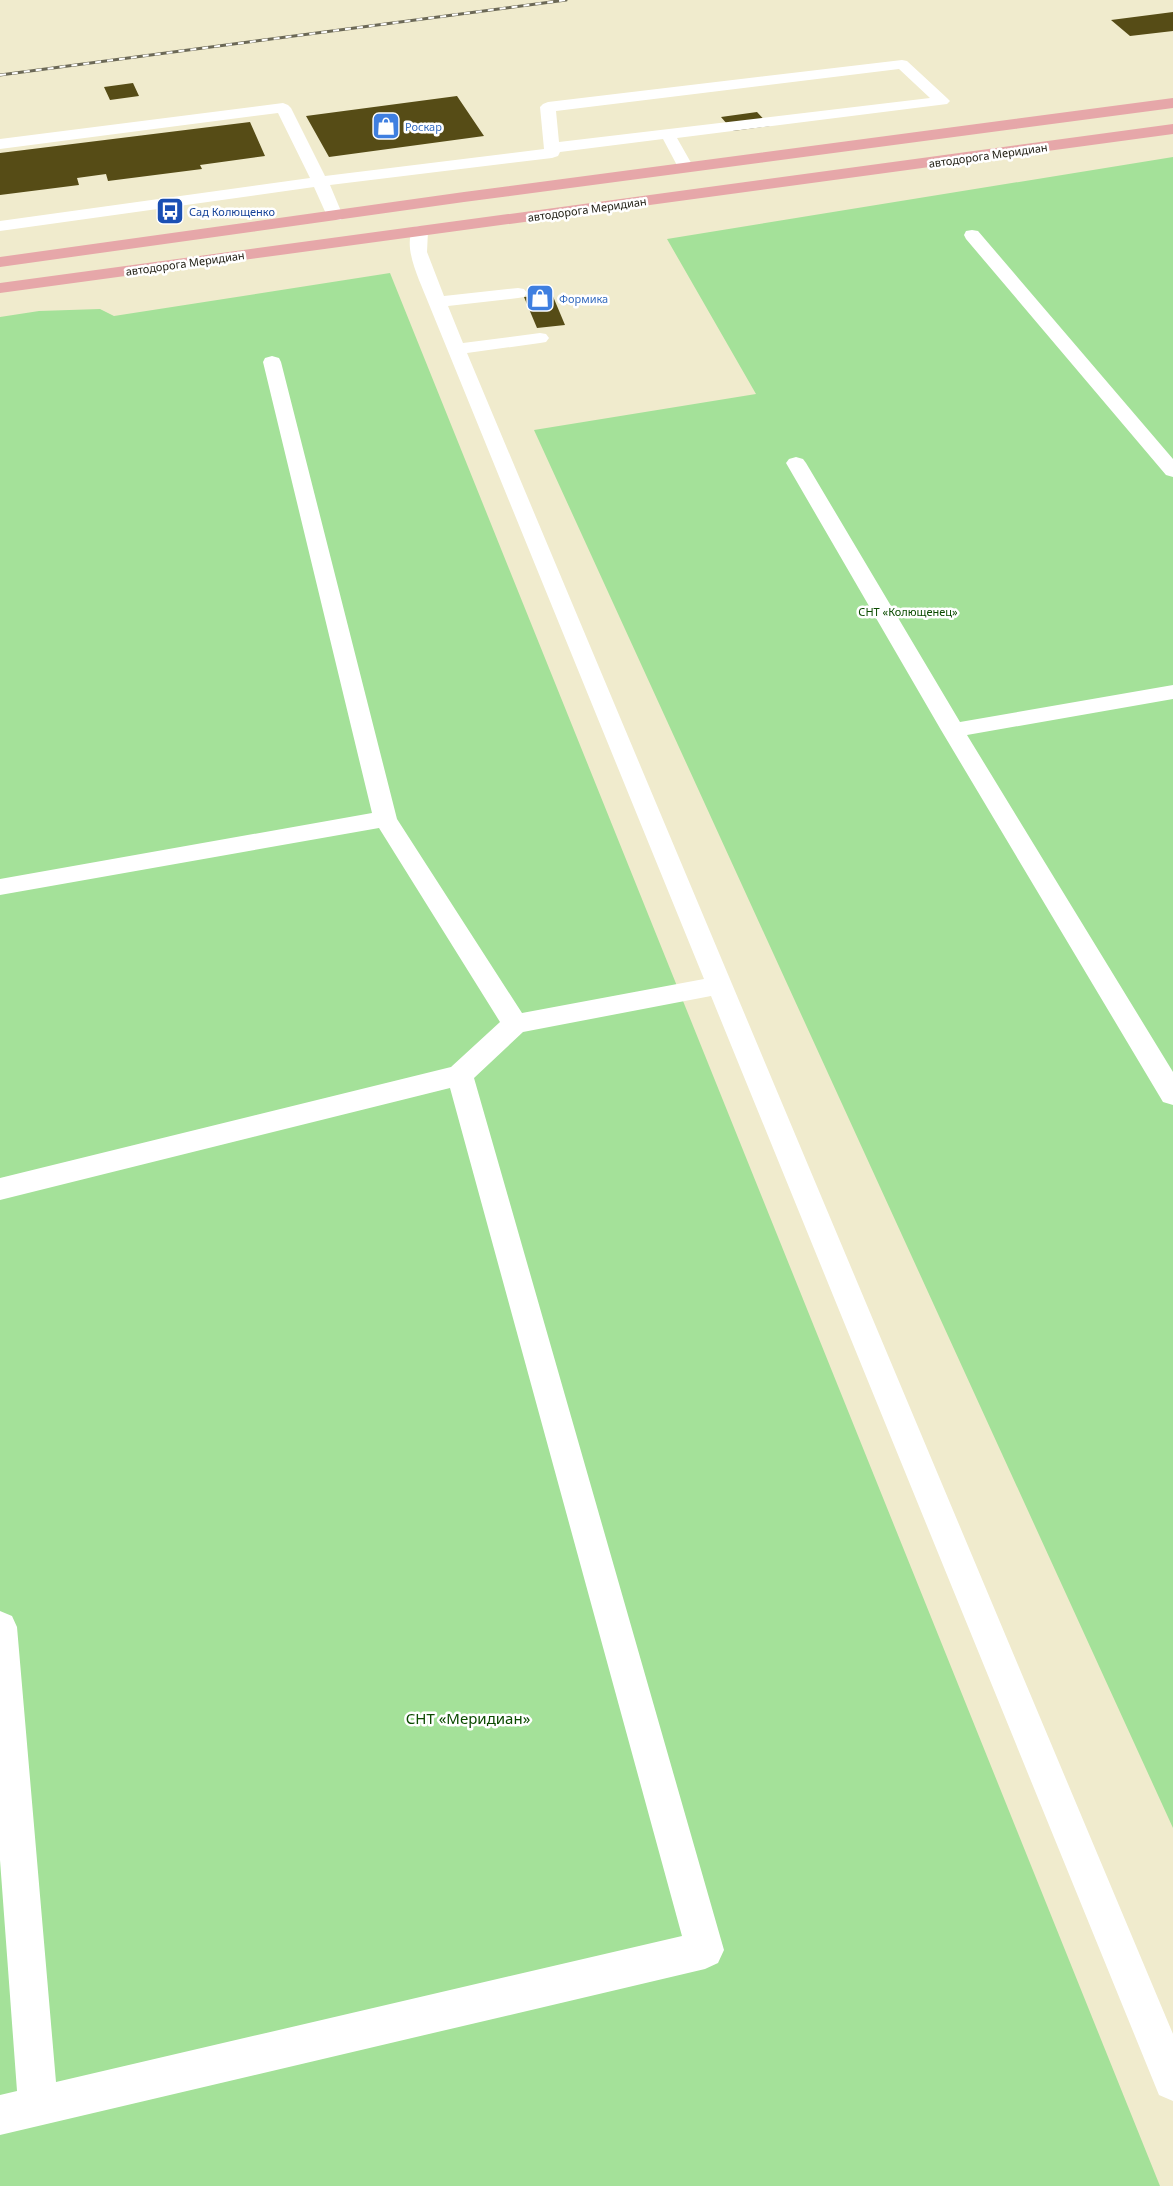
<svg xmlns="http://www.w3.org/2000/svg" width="1173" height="2186" font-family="'Noto Sans',sans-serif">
<rect width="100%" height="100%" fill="#f0ebcd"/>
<path fill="#a4e199" d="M1173 157V1828L534 430 756 394 667 239Z
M390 273 1160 2186H0V317L39 311 100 309 114 316Z"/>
<path fill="#564c16" d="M1173 12V31L1130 36 1111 20Z
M133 83 139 96 110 100 104 87Z
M457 96 484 136 329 157 306 116Z
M757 112 770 126 733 131 721 117Z
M250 122 265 156 200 165 202 169 108 181 106 174 77 178 79 185 0 195V153Z
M552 294 565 325 537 328 524 297Z"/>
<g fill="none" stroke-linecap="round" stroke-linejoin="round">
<path fill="#fff" fill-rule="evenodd" d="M902 60 907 61 947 98 950 101 947 104 677 138 694 168 692 171H680L663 139 560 152 558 156 552 158 330 185 343 216 341 220H329L327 216 314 187 0 231V221L310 178 278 113 0 149V139L283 103 288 105 291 108 325 176 544 149 540 107 543 104 548 102ZM899 69 930 98 559 142 556 111Z
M420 226 426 227 428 231 427 252 444 296 518 288 524 289 527 293 524 297 518 298 448 306 463 343 540 333 546 334 549 338 546 342 540 343 467 353 1173 2034V2101L1159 2095 711 996 523 1032 474 1078 724 1950 718 1963 705 1969 0 2135V2095L17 2091 0 1860V1611L12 1616 17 1627 56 2082 682 1936 450 1088 0 1200V1178L451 1067 500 1022 379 828 0 895V879L372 813 263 362 265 358 272 356 279 358 281 362 397 819 522 1013 704 979 428 302C421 283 401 246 414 227Z
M972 230 978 231 1173 459V477L1166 475 966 239 964 235 966 231Z
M796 457 803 459 806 463 960 722 1173 685V699L967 735 1173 1072V1105L1163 1102 941 730 786 463 789 459Z"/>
<path fill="#e6a7a9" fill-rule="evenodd" d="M1173 98V108L464 202 0 267V257L464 192Z
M1173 124V134L0 293V283Z"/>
<g stroke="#6b6856" stroke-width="3">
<path id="rail" d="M0 75 566 0"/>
</g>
<use href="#rail" stroke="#fff" stroke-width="2" stroke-dasharray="6" stroke-linecap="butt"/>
</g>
<defs>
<g id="shop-square" transform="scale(1.4375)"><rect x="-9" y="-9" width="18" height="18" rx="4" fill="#3f7fe0" stroke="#fff"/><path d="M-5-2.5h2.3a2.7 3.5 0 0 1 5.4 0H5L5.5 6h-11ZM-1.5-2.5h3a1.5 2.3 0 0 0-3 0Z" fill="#fff"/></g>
<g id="bus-square" transform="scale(1.4375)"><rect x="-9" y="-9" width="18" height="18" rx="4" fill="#1a4fb4" stroke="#fff"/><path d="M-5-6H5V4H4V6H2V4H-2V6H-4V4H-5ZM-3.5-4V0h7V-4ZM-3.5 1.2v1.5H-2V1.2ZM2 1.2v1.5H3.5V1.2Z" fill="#fff"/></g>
</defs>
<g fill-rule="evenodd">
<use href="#shop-square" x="386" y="126"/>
<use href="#bus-square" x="170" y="211"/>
<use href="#shop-square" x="540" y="298"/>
</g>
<g text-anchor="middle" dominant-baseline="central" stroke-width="5" stroke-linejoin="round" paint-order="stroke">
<g font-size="11" fill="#366cbe" stroke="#fff" text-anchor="start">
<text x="405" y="126">Роскар</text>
<text x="559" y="298">Формика</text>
</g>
<g font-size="11" fill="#1b190e" stroke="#fff">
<text transform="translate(988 155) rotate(-8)">автодорога Меридиан</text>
<text transform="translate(587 209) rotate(-8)">автодорога Меридиан</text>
<text transform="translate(185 263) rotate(-8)">автодорога Меридиан</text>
</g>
<g font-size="11" fill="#164399" stroke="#fff" text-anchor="start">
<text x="189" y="211">Сад Колющенко</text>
</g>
<g font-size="11" fill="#0b4b00" stroke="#fff">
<text x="908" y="611">СНТ «Колющенец»</text>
</g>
<g font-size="15" fill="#0b4b00" stroke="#fff">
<text x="468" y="1718">СНТ «Меридиан»</text>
</g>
</g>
</svg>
